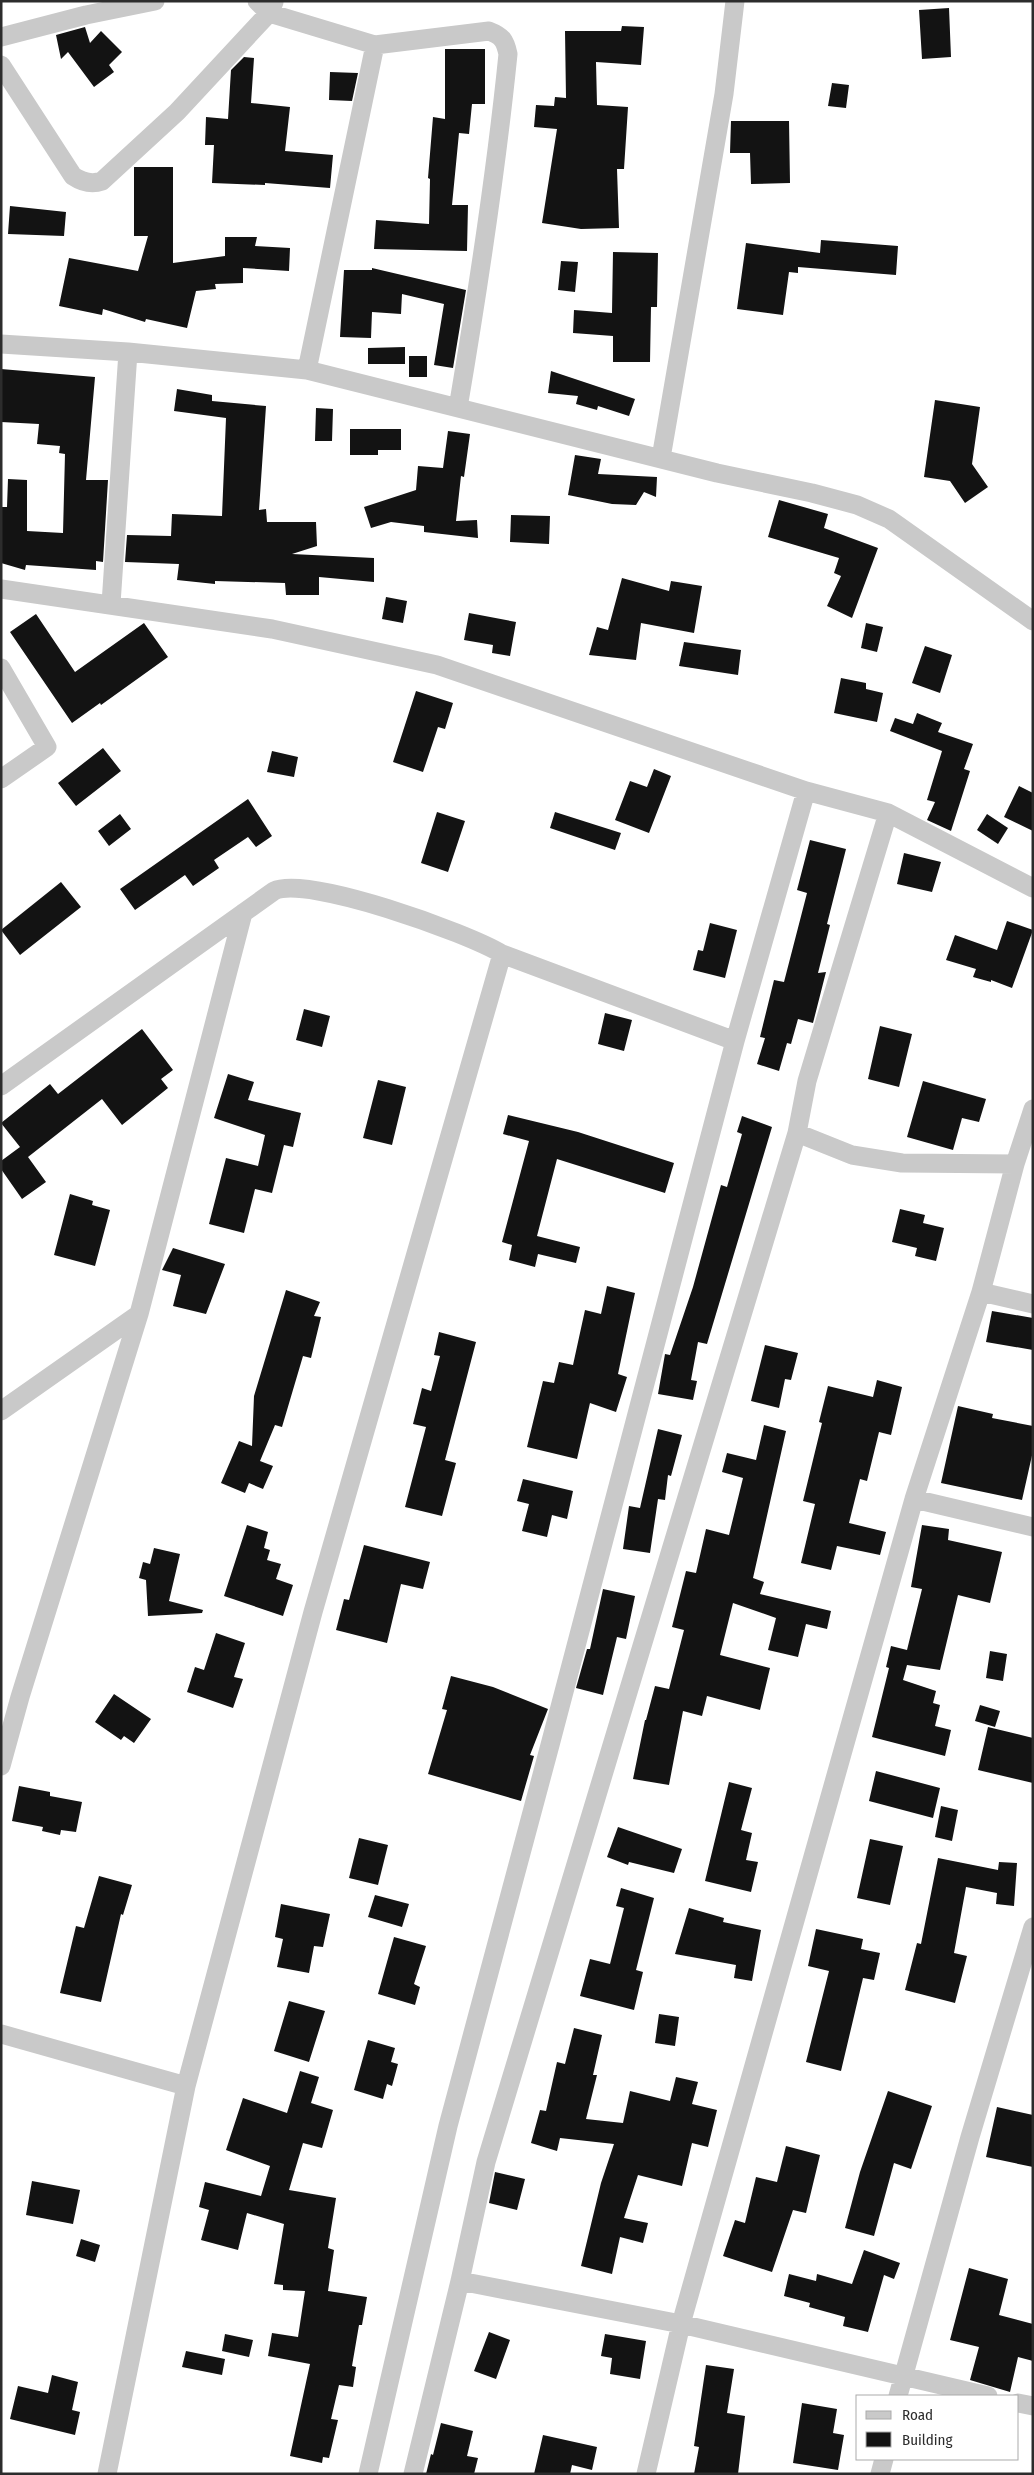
<svg xmlns="http://www.w3.org/2000/svg" width="1034" height="2475" font-family="'Fira Sans Condensed',sans-serif">
<rect width="100%" height="100%" fill="#fff"/>
<path fill="#131313" d="M949 8 951 57 922 59 919 10Z
M622 26 644 27 641 65 596 62 597 105 628 107 624 169H617L619 228 581 229 542 223 557 129 534 127 536 105 554 106 555 97 566 98 565 31H621Z
M85 27 90 43 101 31 122 52 109 65 114 72 94 87 68 52 61 59 56 35Z
M445 49H485V104H472L469 134 459 133 452 205H468L467 251 374 249 376 220 429 224 430 179 428 178 433 117 445 119Z
M244 57 254 58 251 103 290 107 285 151 333 155 330 188 265 183V185L212 183 214 145H205L206 117 228 119 231 70Z
M330 72 358 73 352 101 329 100Z
M832 83 849 85 846 108 828 106Z
M731 121H789L790 183 751 184 750 153H730Z
M134 167H173V263L225 256V237H257L255 246 290 248 289 271 243 268V283L215 284 216 289 196 291 187 328 146 319 145 322 103 309 102 315 59 306 69 258 138 271 148 236H134Z
M10 206 66 212 64 236 8 234Z
M821 240 898 246 896 275 798 267V273L789 272 783 315 737 309 746 243 820 253Z
M613 252 658 253 657 307H651L650 362H613V336L573 333 574 310 612 313Z
M561 261 578 262 575 292 558 290Z
M372 268 466 290 453 368 434 365 444 304 402 294 401 314 372 312 371 338 340 337 344 270H372Z
M405 347V364H368V348Z
M409 356H427V377H409Z
M1 369 95 377 86 480H108L103 562 96 561V570L26 565 25 570 1 563V507H7L8 479 27 480V531L63 533 65 454 59 453 60 446 37 444 39 424 1 422Z
M551 371 635 399 629 416 598 406 597 410 576 404 578 396 548 393Z
M177 389 212 395V401L266 406 259 510 266 509 267 522H316L317 546 292 554 374 558V582L319 577V595H286L285 583 215 581V584L177 580 179 564 125 562 127 535 171 536 172 514 222 516 226 418 174 411Z
M935 400 980 407 972 464 988 487 965 503 950 481 924 477Z
M316 408 333 409 332 441H315Z
M350 429H401V450H378V455H350Z
M448 431 470 434 464 477 461 476 456 521 477 520 478 538 424 532V526L391 522 371 528 364 507 416 490 418 466 443 468Z
M575 455 601 459 598 474 657 477 656 497 644 492 636 505 612 504 568 495Z
M779 500 828 514 824 528 878 548 852 618 827 606 841 576 834 573 839 558 768 537Z
M511 515 550 516 549 544 510 542Z
M622 578 669 591 671 581 702 586 694 633 641 623 636 660 589 655 597 627 608 630Z
M386 597 407 601 403 623 382 619Z
M469 613 516 622 510 656 492 653 493 645 464 640Z
M36 614 75 672 144 623 168 657 101 705 100 703 72 723 10 632Z
M866 623 883 627 877 652 861 648Z
M684 642 741 650 738 675 679 666Z
M925 646 952 655 940 693 912 683Z
M841 678 866 683V689L883 693 877 722 834 713Z
M416 691 453 703 445 729 438 727 423 772 393 762Z
M917 713 942 723 938 732 973 744 964 769 970 771 951 831 927 820 935 802 927 800 942 751 890 731 895 718 913 724Z
M103 748 121 771 76 806 58 783Z
M272 751 298 757 294 777 267 772Z
M654 769 671 776 649 833 615 820 630 781 647 787Z
M1019 786 1033 793V831L1004 817Z
M248 799 272 836 256 847 248 837 214 860 219 868 193 886 185 875 135 910 120 889Z
M437 812 465 821 448 872 421 863Z
M555 812 621 833 615 850 550 828Z
M120 814 131 829 109 846 98 831Z
M987 814 1008 828 998 844 977 830Z
M810 840 846 849 827 924 830 925 818 973 826 972 813 1023 798 1019 791 1044 787 1043 779 1071 757 1064 765 1038 760 1037 774 980 784 982 807 893 797 890Z
M904 853 941 862 932 892 897 884Z
M61 882 81 907 20 955 1 930Z
M1007 921 1033 930 1012 988 991 980V982L973 977 976 969 946 960 955 935 997 950Z
M710 923 737 930 725 978 693 970 698 950 703 951Z
M304 1009 330 1016 322 1047 296 1040Z
M605 1013 632 1020 624 1051 598 1044Z
M880 1026 912 1034 899 1087 868 1079Z
M142 1029 173 1070 161 1079 168 1088 122 1125 102 1099 28 1157 46 1182 22 1199 1 1169V1161L20 1147 1 1123 50 1084 58 1094Z
M228 1074 254 1082 248 1100 301 1113 293 1147 284 1145 272 1193 255 1189 244 1233 209 1224 226 1158 258 1166 265 1135 214 1118Z
M378 1080 406 1087 392 1145 363 1138Z
M923 1081 986 1099 979 1122 962 1118 953 1150 907 1137Z
M508 1115 578 1132 674 1163 665 1193 557 1159 537 1236 580 1247 576 1263 538 1254 535 1267 509 1260 512 1245 502 1242 529 1141 503 1134Z
M742 1116 772 1127 707 1344 698 1342 691 1380 697 1381 693 1400 658 1394 665 1354 670 1355 693 1287 721 1185 727 1187 742 1134 737 1132Z
M70 1194 93 1201 92 1205 110 1210 95 1266 54 1255Z
M900 1209 925 1215 923 1223 944 1228 936 1261 915 1256 917 1248 892 1242Z
M173 1248 225 1264 206 1314 173 1306 181 1275 162 1270Z
M607 1286 635 1293 618 1374 627 1377 616 1412 590 1403 577 1459 527 1447 543 1381 554 1383 559 1362 573 1365 585 1310 601 1314Z
M286 1290 320 1302 314 1316 321 1317 311 1358 303 1356 282 1427 275 1425 260 1461 273 1466 263 1489 249 1483 245 1493 221 1483 239 1441 252 1446 254 1396Z
M992 1311 1033 1318V1350L986 1342Z
M439 1332 476 1342 445 1460 456 1463 442 1516 405 1507 426 1427 413 1424 422 1388 431 1391 440 1356 434 1355Z
M765 1345 798 1353 791 1380 785 1379 779 1408 751 1401Z
M877 1380 902 1387 891 1435 879 1432 867 1481 860 1479 849 1523 886 1532 880 1555 837 1546 831 1570 801 1563 815 1504 803 1501 822 1423 819 1422 828 1386 873 1397Z
M958 1406 993 1414 992 1418 1033 1426V1451L1022 1500 941 1483Z
M764 1425 786 1431 753 1578 764 1582 760 1594 831 1611 827 1629 806 1624 798 1657 768 1650 776 1618 733 1603 720 1655 770 1668 760 1710 707 1696 702 1716 683 1711 669 1785 633 1779 645 1720H646L655 1686 669 1689 684 1630 672 1627 686 1571 696 1573 706 1529 729 1535 743 1478 722 1472 727 1453 756 1460Z
M658 1429 682 1435 671 1476 668 1475 665 1500 658 1499 650 1553 623 1549 629 1506 640 1508Z
M523 1479 573 1491 567 1519 552 1515 547 1537 522 1531 529 1504 517 1501Z
M247 1525 268 1532 264 1548 270 1550 267 1560 281 1564 276 1579 293 1585 283 1616 224 1596Z
M922 1525 949 1529 948 1540 1002 1552 990 1603 958 1595 940 1670 907 1665 903 1680 936 1691 933 1703 940 1705 935 1726 951 1730 945 1756 872 1737 889 1668 886 1667 891 1646 907 1650 922 1589 911 1587Z
M364 1545 430 1562 423 1589 401 1584 387 1643 336 1630 344 1599 349 1600Z
M154 1548 180 1554 169 1601 203 1610 202 1613 148 1616 146 1580 139 1578 143 1562 150 1564Z
M603 1589 635 1596 626 1639 617 1637 603 1695 576 1688 587 1649H590Z
M216 1633 245 1643 234 1677 243 1679 233 1708 187 1692 195 1667 204 1670Z
M990 1651 1007 1654 1003 1681 986 1678Z
M451 1676 493 1687 548 1709 530 1755 534 1756 521 1801 428 1774 447 1710 442 1709Z
M114 1694 151 1719 134 1743 124 1736 121 1740 95 1722Z
M980 1705 1000 1711 995 1727 975 1721Z
M988 1727 1033 1738V1783L978 1770Z
M876 1771 940 1788 933 1818 869 1801Z
M729 1782 752 1788 741 1830 752 1833 746 1860 758 1862 751 1892 705 1881Z
M19 1786 50 1792V1796L82 1802 76 1832 61 1830 60 1835 42 1831 43 1827 12 1821Z
M941 1806 958 1810 952 1841 935 1837Z
M618 1827 682 1849 674 1873 629 1862 628 1865 607 1857Z
M359 1838 388 1845 378 1885 349 1878Z
M870 1839 903 1846 890 1905 857 1898Z
M938 1858 998 1870 999 1862 1017 1863 1014 1906 996 1904 997 1893 966 1887 954 1953 967 1956 955 2003 905 1990 917 1943 921 1944Z
M99 1876 132 1885 123 1915 121 1914 101 2002 60 1993 76 1926 84 1928Z
M621 1888 654 1898 636 1970 643 1972 634 2010 580 1996 590 1959 610 1964 624 1908 616 1906Z
M375 1895 409 1904 402 1927 368 1917Z
M281 1904 330 1914 323 1947 314 1946 309 1973 277 1967 283 1939 275 1937Z
M689 1908 724 1918 723 1922 761 1930 752 1981 734 1978 736 1965 675 1954Z
M816 1929 863 1939 861 1949 880 1953 874 1980 863 1978 841 2071 806 2062 829 1971 808 1966Z
M394 1937 426 1946 414 1984 420 1987 415 2005 378 1994Z
M289 2001 325 2011 309 2062 274 2051Z
M659 2014 679 2017 675 2046 655 2043Z
M574 2028 602 2035 593 2075H597L586 2119 623 2123 630 2091 670 2101 676 2077 698 2082 692 2104 717 2110 708 2147 692 2143 682 2186 638 2175 624 2218 648 2223 643 2243 620 2237 612 2274 581 2266 601 2183 614 2144 560 2138 557 2151 531 2143 540 2110 546 2111 557 2062 565 2064Z
M368 2040 395 2048 391 2062 398 2064 392 2086 387 2084 383 2099 354 2090Z
M300 2071 319 2077 311 2103 333 2110 322 2148 303 2143 289 2190 336 2198 328 2248 334 2250 328 2291 367 2297 362 2325H359L352 2366 356 2367 353 2387 339 2385 331 2419 338 2420 329 2458 323 2457 322 2463 290 2456 310 2364 268 2356 272 2333 298 2337 305 2291 283 2290V2285L274 2284 284 2224 247 2213 238 2250 201 2240 209 2210 199 2207 205 2182 261 2196 270 2166 226 2150 243 2098 287 2113Z
M888 2091 932 2106 911 2169 894 2163 874 2236 845 2228 860 2172Z
M997 2107 1033 2115V2167L986 2157Z
M786 2146 820 2155 806 2213 793 2210 772 2272 723 2256 735 2220 745 2223 756 2177 777 2182Z
M495 2172 525 2179 517 2210 489 2203Z
M32 2181 80 2190 73 2224 26 2215Z
M81 2239 100 2245 95 2262 76 2256Z
M864 2250 900 2263 894 2279 884 2275 868 2332 843 2326 845 2317 809 2307 810 2303 784 2296 789 2274 816 2281 817 2274 852 2284Z
M969 2268 1008 2279 999 2315 1033 2324V2361L1018 2357 1010 2392 970 2380 979 2347 950 2340Z
M489 2332 510 2340 496 2379 474 2371Z
M225 2334 253 2340 249 2357 222 2351Z
M605 2334 646 2341 640 2379 610 2374 612 2358 601 2356Z
M186 2351 225 2359 222 2375 182 2367Z
M706 2365 734 2369 727 2413 745 2416 738 2474H694L699 2447 694 2446Z
M52 2375 78 2382 72 2410 80 2412 75 2435 10 2419 18 2386 48 2393Z
M802 2403 837 2409 833 2433 844 2435 838 2470 793 2463Z
M441 2423 473 2431 467 2456 478 2458 474 2474H426L431 2454 433 2455Z
M543 2435 597 2447 592 2470 572 2465 570 2474H534Z"/>
<g fill="none" stroke-linecap="round" stroke-linejoin="round">
<path stroke="#c9c9c9" stroke-width="19" d="M257 1 269 13 375 45 489 31C502 36 505 40 508 54 496 173 478 290 458 408
M1 37 86 15 155 1
M1 65 73 176C82 182 91 185 102 181L177 112 269 13 274 2
M1 344 128 352 307 370 717 473 812 493 857 505 889 519 1033 621
M307 370 375 45
M661 458 724 94 735 1
M1 589 272 629 437 665 806 791 888 813 1033 888
M111 604 128 352
M1 668 47 747 1 779
M1 1086 274 891C307 875 468 933 502 954L735 1041
M797 1133 852 1155 902 1163 1015 1164
M981 1292 1033 1304
M1 1411 139 1314
M914 1499 1033 1527
M1 1766 20 1697 139 1314 243 913
M1 2034 186 2086
M460 2281 681 2324 988 2396
M898 2396 970 2137 1033 1927
M1018 2403 1033 2406
M107 2474 186 2086 313 1612 502 954
M368 2474 448 2126 550 1745 735 1041 806 791
M413 2474 460 2281 486 2162 797 1133 807 1081 888 813
M646 2474 681 2324 914 1499 981 1292 1015 1164 1033 1109
M880 2474 884 2459"/>
</g>
<rect width="1034" height="2475" fill="none" stroke="#2c2c2c" stroke-width="5"/>
<rect x="856" y="2395" width="162" height="65" fill="#ffffff" stroke="#ababab"/>
<rect x="866" y="2411" width="25" height="8" fill="#c9c9c9" stroke="#ababab"/>
<text x="902" y="2420" font-size="15" fill="#2c2c2c">Road</text>
<rect x="866" y="2432" width="25" height="15" fill="#131313" stroke="#ababab"/>
<text x="902" y="2445" font-size="15" fill="#2c2c2c">Building</text>
</svg>
